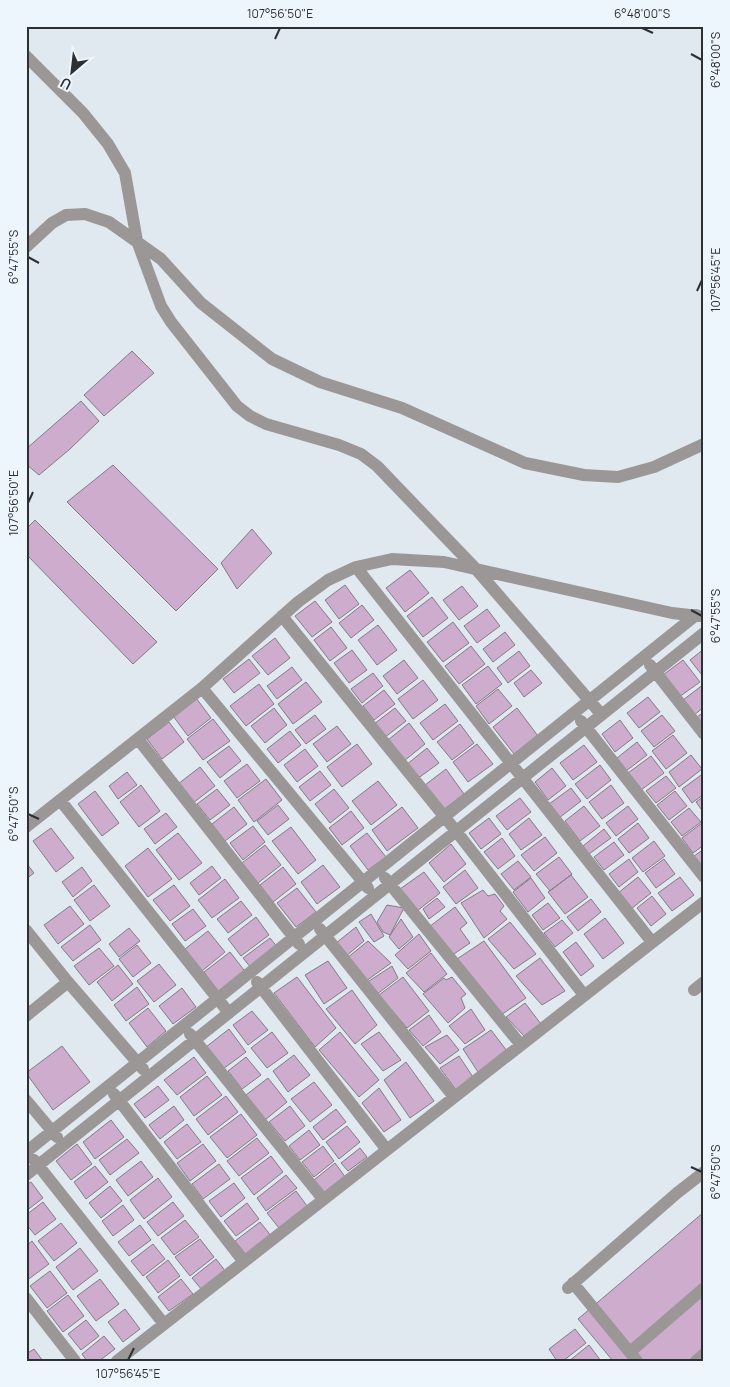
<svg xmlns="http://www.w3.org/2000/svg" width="730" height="1387" font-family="Manrope,sans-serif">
<rect width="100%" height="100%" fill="#e0e9f0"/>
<path fill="#ceaccd" stroke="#837c83" d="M132 351 154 373 104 416 84 395Z
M81 401 99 421 70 449 39 475 26 464V449Z
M113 465 218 569 176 611 67 502Z
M35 520 157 642 133 664 26 554V529Z
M252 529 272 553 237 589 221 563Z
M410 570 429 593 405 612 386 588Z
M345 585 359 604 339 619 325 600Z
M462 586 478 606 459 620 443 600Z
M432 597 448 618 423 637 407 616Z
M315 601 332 622 312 637 295 616Z
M362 605 374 620 351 638 339 623Z
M487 609 500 626 477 643 464 626Z
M453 622 469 643 443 662 427 642Z
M378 625 397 650 377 665 358 640Z
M331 627 347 648 330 661 314 640Z
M505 632 515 645 493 662 483 649Z
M275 638 290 658 268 675 252 656Z
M471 646 485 664 459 684 445 666Z
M704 649V674L702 675 690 660Z
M352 650 367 670 349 683 334 663Z
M519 651 530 666 508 683 497 668Z
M249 659 260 673 234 693 223 679Z
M404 660 418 678 397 694 383 676Z
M683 660 700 682 679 697 663 675Z
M488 666 502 684 476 704 462 685Z
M292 667 302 680 277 699 267 686Z
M531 670 542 683 524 697 514 683Z
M373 673 383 686 362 703 351 689Z
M423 680 438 700 413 719 398 699Z
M306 682 322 702 293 724 278 704Z
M259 684 274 704 246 726 230 706Z
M704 684V707L694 715 683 700Z
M498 689 512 706 489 724 476 706Z
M384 690 395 704 374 720 363 706Z
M648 697 660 712 639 728 627 713Z
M196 698 211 718 188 736 173 716Z
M445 704 458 721 433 740 420 723Z
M274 708 287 725 265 743 251 726Z
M395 708 406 721 384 738 374 724Z
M517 708 538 736 514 754 493 727Z
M704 712V726L697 717Z
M315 715 326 729 306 744 295 730Z
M662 715 675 731 654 747 641 731Z
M213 719 230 741 203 760 187 739Z
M620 720 633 738 615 752 602 734Z
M169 722 184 742 162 759 147 739Z
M409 723 425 744 404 761 388 740Z
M460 724 474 743 452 760 437 742Z
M337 726 351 744 327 762 313 744Z
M290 731 301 745 278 763 267 749Z
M673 735 687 753 666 769 652 751Z
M637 742 647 755 626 771 617 758Z
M357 744 372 764 342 787 327 767Z
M477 744 493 764 468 782 453 762Z
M584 745 597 762 573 780 560 763Z
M229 746 241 761 220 778 207 762Z
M427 748 439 763 417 779 406 765Z
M305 749 318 766 297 782 284 765Z
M691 755 702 769 679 787 669 772Z
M651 756 664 773 641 790 628 773Z
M247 764 260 781 237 798 224 781Z
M600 765 611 780 587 799 575 784Z
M200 767 215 786 193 803 178 784Z
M552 768 566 786 548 800 535 782Z
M446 769 464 794 443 810 425 785Z
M320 771 331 785 310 801 299 787Z
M127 772 137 785 118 799 109 786Z
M704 773V794L692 803 682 789Z
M666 776 676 788 656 803 646 791Z
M266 779 282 800 254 822 238 800Z
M378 781 397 805 371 825 352 801Z
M141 785 160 811 139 827 120 802Z
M611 785 624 803 602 819 589 802Z
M571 788 581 801 559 818 549 804Z
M217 789 230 805 210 820 197 804Z
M334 789 349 808 330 823 315 804Z
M95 791 119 823 102 836 78 804Z
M675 791 687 806 669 820 657 805Z
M704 796V813L696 802Z
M520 798 531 812 507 830 496 816Z
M278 805 289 819 268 835 257 821Z
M584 806 600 826 580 841 565 821Z
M628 806 638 819 616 836 606 823Z
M234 807 247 824 225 841 212 824Z
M402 807 418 828 387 851 372 830Z
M689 808 701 822 682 836 671 822Z
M351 811 364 828 342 845 329 828Z
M166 813 177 827 155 844 144 829Z
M489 818 501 834 481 849 469 833Z
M529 818 542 835 521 850 509 834Z
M638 823 649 838 629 853 618 839Z
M702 823 704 825V845L693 853 682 838Z
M253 826 265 842 243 860 230 843Z
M291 827 316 860 298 874 272 841Z
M51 828 74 858 56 872 33 841Z
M604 829 611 838 589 854 583 846Z
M178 833 202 863 179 880 156 850Z
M367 833 386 857 368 870 350 846Z
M545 837 557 853 534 871 521 855Z
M502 838 515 856 498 869 484 852Z
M654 841 665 856 643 872 632 858Z
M614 842 624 855 604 870 594 857Z
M451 844 466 864 444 882 429 863Z
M265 845 281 865 258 883 242 863Z
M148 848 172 879 148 897 125 866Z
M704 849V868L694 856Z
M559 857 572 874 550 891 536 874Z
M629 859 638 872 619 887 609 874Z
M664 859 675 874 656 888 645 873Z
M518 861 531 877 514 890 501 874Z
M26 863 34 873 26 879Z
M323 865 340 887 317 904 301 882Z
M212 866 221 878 199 895 190 883Z
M82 867 92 881 73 897 62 882Z
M283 867 296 884 273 902 260 885Z
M465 870 478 888 456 904 443 887Z
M424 872 440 893 417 911 400 889Z
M571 875 588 897 565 914 548 892Z
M638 877 651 893 631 909 618 893Z
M680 877 694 895 672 911 658 893Z
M531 878 545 898 528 912 513 892Z
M225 879 239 898 212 918 198 900Z
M94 885 110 906 90 921 74 900Z
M174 885 190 906 170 921 153 900Z
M297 888 316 912 296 927 277 903Z
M483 890 488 896 495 894 504 906 500 911 507 919 484 938 461 903Z
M652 896 666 914 651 926 637 908Z
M437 898 445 907 429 919 423 909Z
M591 899 601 912 578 931 567 917Z
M241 901 252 915 228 933 217 919Z
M548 903 560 918 543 930 532 915Z
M387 905 404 908 390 935 383 932 377 922Z
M70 906 84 924 58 944 44 925Z
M455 907 467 923 460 929 470 943 451 956 429 927Z
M193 909 206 926 185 941 172 924Z
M371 914 384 936 374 942 359 922Z
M256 917 269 935 241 956 228 939Z
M605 918 624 943 603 959 584 934Z
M401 919 413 937 399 949 389 937Z
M562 920 573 933 555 947 544 933Z
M510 922 536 954 514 969 488 939Z
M90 925 101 940 73 961 61 947Z
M356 927 364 941 345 957 336 943Z
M129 928 140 941 119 957 109 944Z
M208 931 225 952 202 971 185 949Z
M419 934 431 951 408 969 395 955Z
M270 938 279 949 252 969 243 958Z
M368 941 391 963 366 981 347 958Z
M484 941 526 998 501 1015 457 959Z
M576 942 594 966 581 976 563 952Z
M137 945 151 963 133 977 119 959Z
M99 948 114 966 89 985 74 966Z
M230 952 247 974 220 994 204 972Z
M431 953 447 974 424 992 406 973Z
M540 958 565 991 542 1005 516 976Z
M328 961 347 988 324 1004 305 975Z
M159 964 176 985 154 1002 137 981Z
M118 965 133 984 112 1001 97 982Z
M392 966 398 978 376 995 366 983Z
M297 977 336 1028 315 1047 274 993Z
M403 977 429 1011 407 1028 379 995Z
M452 977 466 994 461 998 465 1008 448 1023 423 994 444 978 446 980Z
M137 987 149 1004 126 1021 114 1005Z
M182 988 196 1007 173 1024 159 1006Z
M352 990 377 1025 355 1044 326 1009Z
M525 1003 541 1024 524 1036 506 1017Z
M148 1008 166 1031 147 1047 129 1023Z
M471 1009 485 1030 465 1044 449 1026Z
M252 1011 268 1030 248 1045 233 1025Z
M429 1015 441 1032 423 1046 409 1030Z
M229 1029 246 1052 223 1069 206 1047Z
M491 1030 507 1051 478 1072 463 1049Z
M272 1032 288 1053 267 1068 251 1048Z
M340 1032 379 1080 359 1097 319 1050Z
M379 1032 401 1060 383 1071 361 1044Z
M447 1035 459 1050 440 1064 425 1047Z
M62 1046 90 1082 53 1110 26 1073Z
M294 1055 310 1075 288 1092 273 1071Z
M459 1056 473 1077 456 1090 440 1068Z
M194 1057 206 1073 177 1095 164 1080Z
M246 1057 261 1075 242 1089 228 1071Z
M406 1062 434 1101 410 1118 384 1080Z
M207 1076 222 1095 194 1116 180 1097Z
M268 1078 287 1102 265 1120 246 1095Z
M314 1082 332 1105 310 1122 291 1099Z
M158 1086 169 1100 145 1118 134 1104Z
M379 1088 401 1120 384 1132 362 1103Z
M226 1096 238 1112 208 1135 196 1119Z
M174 1106 184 1120 160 1139 149 1125Z
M290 1106 305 1126 285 1141 269 1122Z
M336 1109 346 1122 323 1140 313 1127Z
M241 1114 257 1135 227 1158 210 1137Z
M111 1120 124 1137 95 1159 83 1142Z
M187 1124 201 1142 177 1159 164 1142Z
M347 1126 360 1142 339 1159 326 1142Z
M309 1130 320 1145 300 1160 289 1146Z
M257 1138 269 1153 239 1176 227 1161Z
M127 1139 139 1153 110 1175 99 1160Z
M77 1144 92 1164 71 1180 56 1161Z
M203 1144 216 1161 190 1181 177 1163Z
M323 1146 334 1161 314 1177 302 1162Z
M360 1148 367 1157 348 1171 341 1163Z
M271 1156 283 1172 254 1195 241 1178Z
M141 1161 153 1177 128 1196 116 1180Z
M335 1163 346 1178 325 1194 314 1180Z
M219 1164 230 1179 203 1199 192 1184Z
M95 1166 108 1182 86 1199 74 1182Z
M286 1175 297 1188 266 1211 257 1198Z
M158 1178 172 1197 144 1219 130 1200Z
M31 1182 43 1198 26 1211V1185Z
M234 1183 245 1198 221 1217 209 1201Z
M110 1186 122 1201 101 1218 89 1203Z
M296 1191 307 1206 279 1228 267 1213Z
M43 1202 56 1219 35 1235 26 1224V1215Z
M173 1202 184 1216 158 1236 147 1222Z
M247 1203 259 1219 236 1236 224 1221Z
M123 1205 134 1220 113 1236 102 1221Z
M704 1212V1361H613L578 1319Z
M185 1220 199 1237 174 1255 161 1238Z
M260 1222 272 1237 247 1256 235 1241Z
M61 1223 77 1243 54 1261 38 1241Z
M140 1225 151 1240 129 1256 118 1242Z
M200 1239 214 1257 190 1276 175 1257Z
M32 1241 49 1264 26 1281V1246Z
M153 1244 165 1259 143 1276 131 1261Z
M80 1248 98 1271 73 1290 56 1267Z
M216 1259 226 1272 202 1290 192 1278Z
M168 1260 180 1276 158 1293 146 1277Z
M50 1271 67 1293 47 1308 30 1286Z
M100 1279 119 1304 96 1321 77 1296Z
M181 1279 193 1294 169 1311 158 1297Z
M68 1295 84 1316 63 1332 47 1311Z
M125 1309 140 1329 123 1342 108 1322Z
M86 1320 99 1336 81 1350 68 1334Z
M575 1329 586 1343 563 1361H557L549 1349Z
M104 1336 115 1349 99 1361H87L82 1354Z
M589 1345 601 1361H569Z
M34 1349 43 1361H26V1354Z"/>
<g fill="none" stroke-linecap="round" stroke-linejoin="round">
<path stroke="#9c9797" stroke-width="12" d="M26 56 83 113 108 144 125 173 137 241 161 306 171 322 237 406 250 416 266 424 339 445 361 454 377 466 475 568 601 714
M26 247 52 223 66 215 85 214 109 222 161 259 201 303 272 359 320 382 402 408 525 463 584 475 618 477 654 467 704 444
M356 567 652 942
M282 616 456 831 584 995
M650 665 704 734
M202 688 368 888
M581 721 704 877
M138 739 299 944
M60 800 229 1013
M26 827 202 688 298 602 328 580 356 567 392 559 444 562 672 613 699 616
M385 878 521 1045
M320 929 454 1097
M26 930 68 982 26 1016
M68 982 143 1069
M257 982 387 1150
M694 990 704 982
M190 1034 323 1199
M114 1094 244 1262
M26 1100 57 1137
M26 1152 696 615
M34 1160 164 1324
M26 1175 704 633
M573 1283 637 1361
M568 1288 677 1193 704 1172
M26 1298 75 1361
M630 1352 704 1288
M117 1361 704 902
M696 1361 704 1354"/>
</g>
<path fill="none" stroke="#2d3033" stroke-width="2" d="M642 28 653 33M275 39 280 28M691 54 702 60M28 257 39 263M697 291 702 280M28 503 33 492M691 610 702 616M28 814 39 819M691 1167 702 1172M128 1360 134 1348"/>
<rect width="730" height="1387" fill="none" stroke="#eef6fd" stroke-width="55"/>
<g transform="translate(72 72) rotate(208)" stroke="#eef6fd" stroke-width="4" paint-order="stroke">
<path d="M0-4L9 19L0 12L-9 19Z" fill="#2d3033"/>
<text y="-8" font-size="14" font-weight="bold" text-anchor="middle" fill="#2d3033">U</text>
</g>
<rect x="28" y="28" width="674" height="1332" fill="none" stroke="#2d3033" stroke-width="2"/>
<g font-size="12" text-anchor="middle" fill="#2d3033">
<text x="280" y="18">107°56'50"E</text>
<text x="642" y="18">6°48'00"S</text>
<text transform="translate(716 60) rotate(-90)" y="4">6°48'00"S</text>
<text transform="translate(14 257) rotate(-90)" y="4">6°47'55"S</text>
<text transform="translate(716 280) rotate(-90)" y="4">107°56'45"E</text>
<text transform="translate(14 503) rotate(-90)" y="4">107°56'50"E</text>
<text transform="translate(716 616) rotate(-90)" y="4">6°47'55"S</text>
<text transform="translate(14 814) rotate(-90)" y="4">6°47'50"S</text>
<text transform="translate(716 1172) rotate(-90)" y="4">6°47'50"S</text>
<text x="128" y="1378">107°56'45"E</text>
</g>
</svg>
